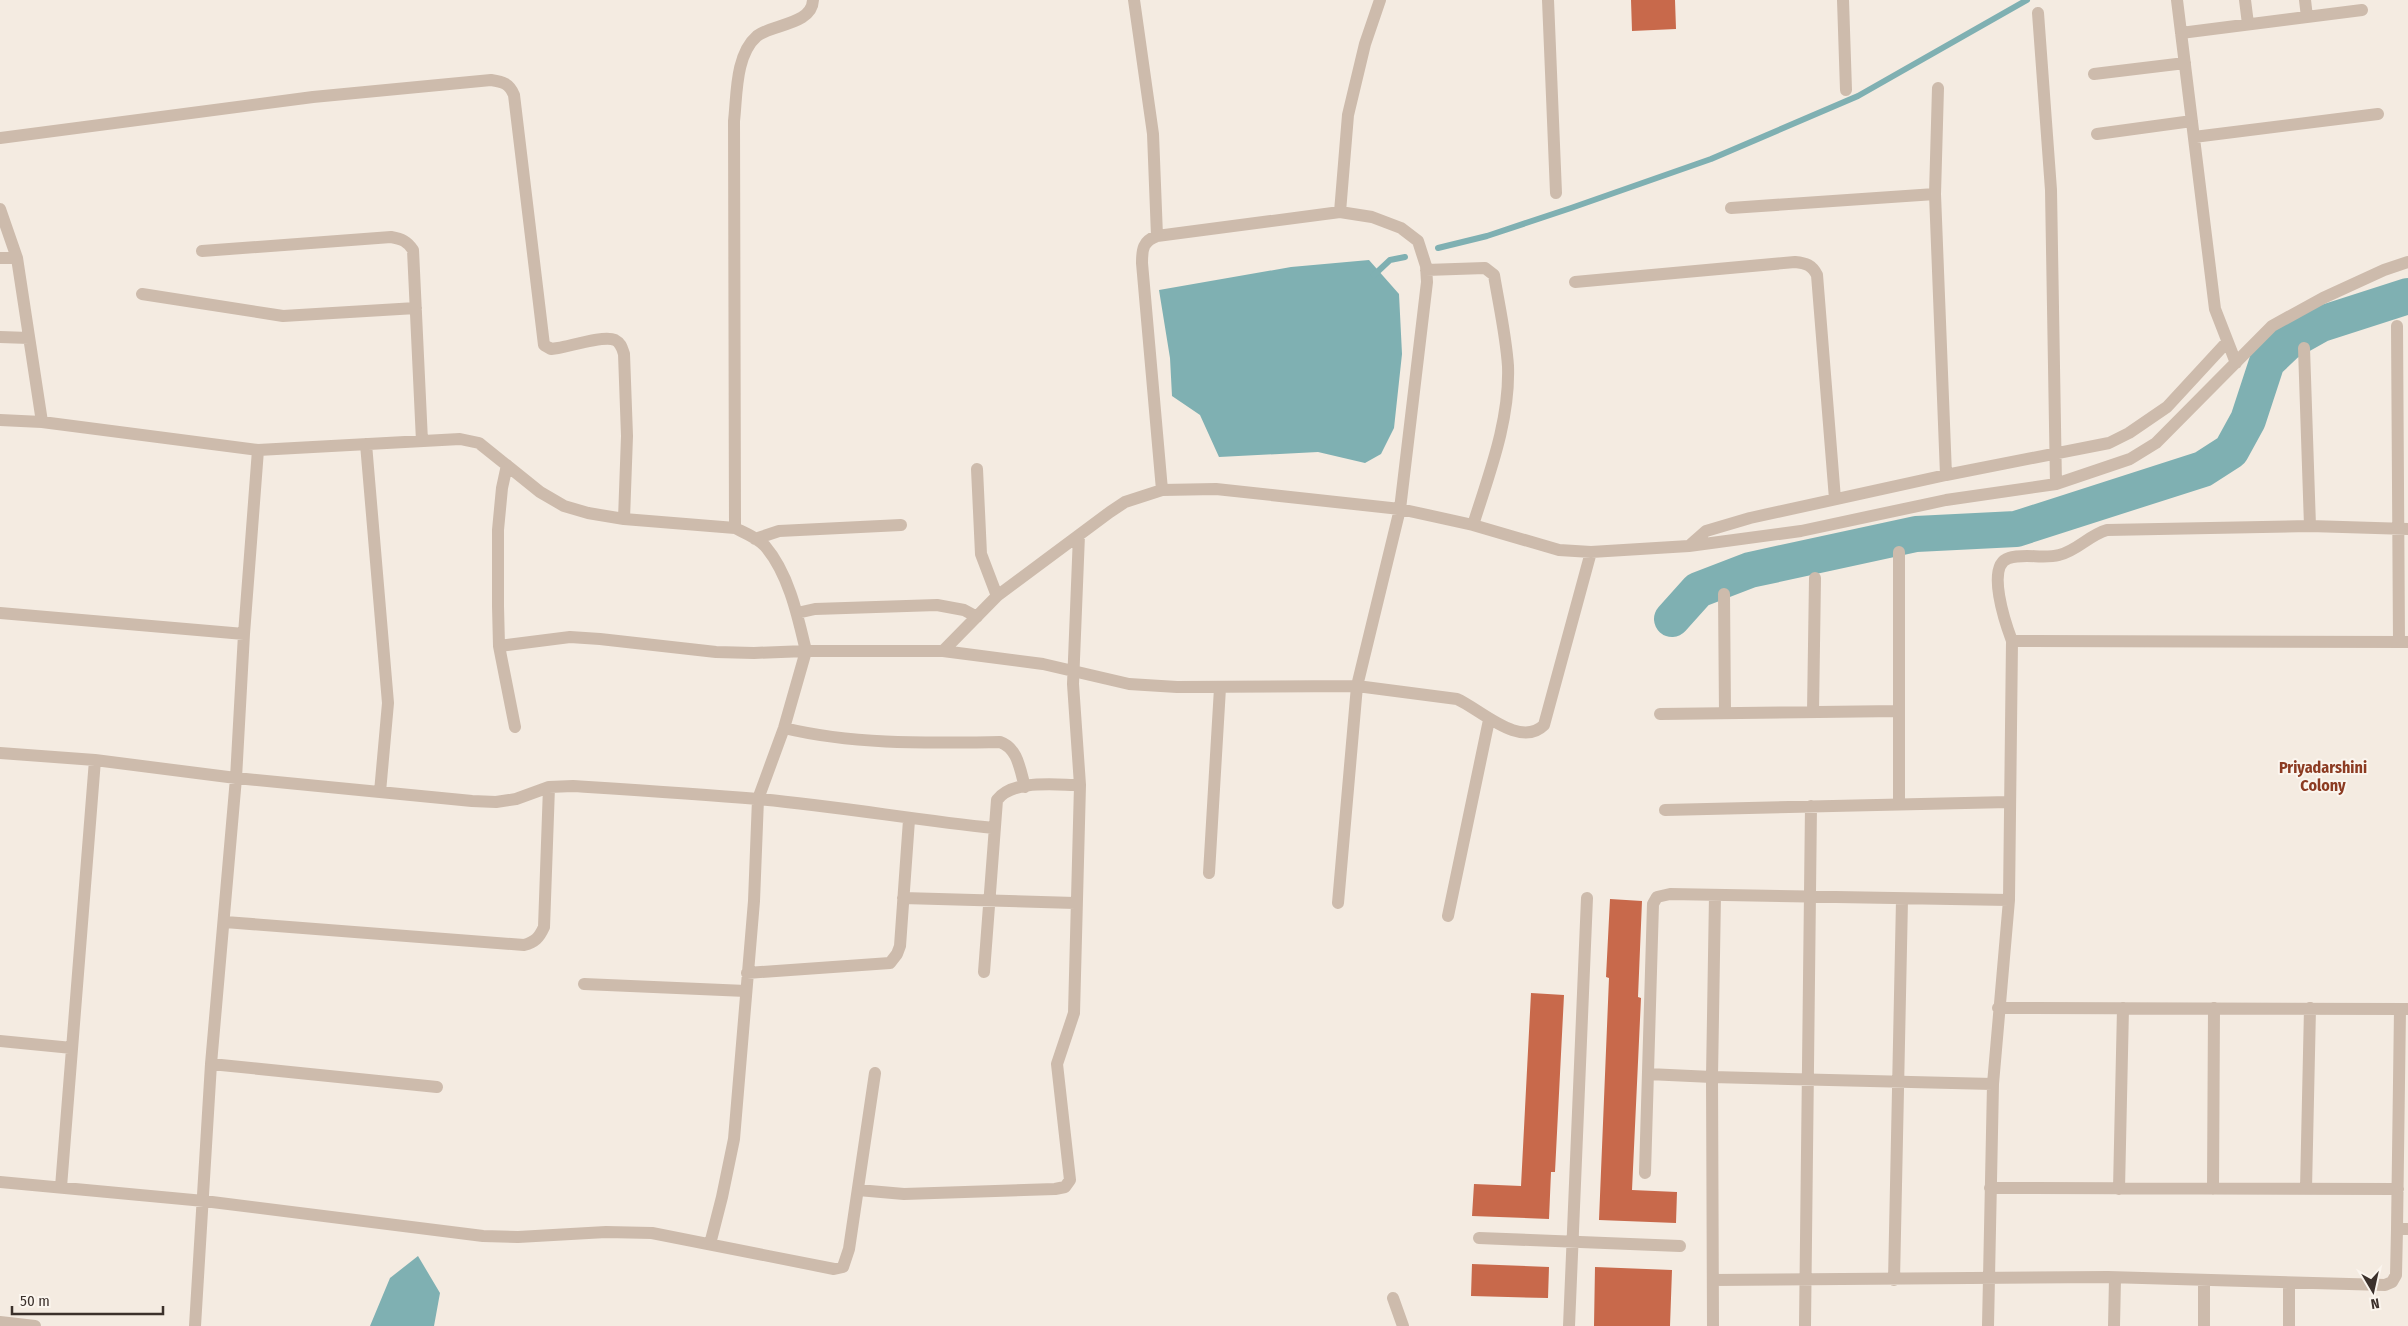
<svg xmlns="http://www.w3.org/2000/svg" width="2408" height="1326" font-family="'Fira Sans Condensed',sans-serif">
<rect width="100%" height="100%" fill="#f4ebe1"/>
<path fill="#7fb0b2" d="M1369 260 1399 294 1402 354 1394 428 1381 454 1365 463 1318 452 1219 457 1200 415 1172 396 1170 358 1159 290 1291 267Z
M418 1256 440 1293 434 1326H370L390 1278Z"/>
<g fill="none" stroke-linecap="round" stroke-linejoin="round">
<path stroke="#7fb0b2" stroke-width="6" d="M1438 248 1487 236 1571 208 1711 159 1858 96 2027 0
M1374 275 1390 260 1405 257"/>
<path stroke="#7fb0b2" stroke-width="36" d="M1672 619 1698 590 1750 570 1916 534 2016 529 2203 469 2231 451 2248 420 2267 362 2287 343 2321 324 2408 296"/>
</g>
<path fill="#c8694b" d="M1631 0H1675L1676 29 1632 31Z
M1610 899 1642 901 1638 997 1641 998 1632 1190 1677 1192 1676 1223 1599 1220 1609 978 1606 977Z
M1531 993 1564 995 1555 1172H1551L1549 1219 1472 1216 1474 1184 1521 1186Z
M1472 1264 1549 1267 1548 1298 1471 1296Z
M1595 1267 1672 1270 1670 1326H1594Z"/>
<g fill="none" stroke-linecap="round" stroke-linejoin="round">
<path stroke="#cdbbac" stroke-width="12" d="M1134 0 1153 134 1157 236
M1548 0 1556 193
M1843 0 1846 90
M2177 0 2215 309 2236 363
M2245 0 2248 24
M2305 0 2307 17
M2038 13 2051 190 2056 484
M2181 33 2362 10
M2094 74 2185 63
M1938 88 1935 194 1946 475
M2097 134 2192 121
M2194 137 2378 114
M0 138 313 97 491 80C503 82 509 83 514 95L544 345 551 349 558 348C571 346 604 335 615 340 621 343 622 348 624 354L627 436 624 519
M1731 208 1935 194
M0 209 17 258 42 422
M1340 212 1348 115 1365 44 1380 0
M202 251 391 237C402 239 407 241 413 250L422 441
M0 258H17
M1426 270 1485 268 1494 275C1499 305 1506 336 1508 366 1510 421 1489 474 1473 525
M1575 282 1795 262C1806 263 1812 265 1817 275L1835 499
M142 294 283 316 416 308
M2397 326 2399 642
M0 337 29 338
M2304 348 2310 526
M0 420 42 422 258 450
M366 444 388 703 380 792
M507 465 502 488 498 530V606L499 646 515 727
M977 469 981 554 997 596
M1162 490 1142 263C1142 249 1143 241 1157 236L1340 212 1372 217 1401 228 1418 241 1426 266 1427 282 1400 509 1357 686 1338 903
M735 528 734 121C737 96 735 55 757 36 772 24 812 25 813 0
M755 539 779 531 901 525
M1689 546 1706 531 1750 518 1946 475 2109 443 2129 433 2167 407 2227 342
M1899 552V804
M1724 594 1725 713
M0 613 244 634
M797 613 815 609 937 605 964 610 977 617
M2012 641C2006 625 1985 565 2009 558 2024 553 2043 559 2059 555 2077 551 2089 535 2107 530L2310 526 2408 529
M499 646 570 637 600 639 716 652 754 653 806 651 784 728 758 799 754 901 734 1139 722 1197 710 1244
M943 651 1043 664 1129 684 1177 687 1357 686 1457 699C1480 709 1520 749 1544 725L1591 552
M1813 712 1815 578
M1660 714 1899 711
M784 728C855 745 927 743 1000 742 1018 748 1020 770 1025 787
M0 753 95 760 236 778 472 801 496 802 516 799 549 787 573 786C634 790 696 794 758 799 837 806 915 820 994 828
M1665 810 2009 802
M1209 873 1220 688
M903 898 1075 903
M1448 916 1489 720
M225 922 524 945C535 942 539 938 544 927L549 787
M984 972 997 800C1013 779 1055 785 1080 785
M747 973 890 963 897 954 900 946 909 820
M584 984 746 991
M1998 1008 2408 1009
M0 1041 72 1048
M211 1064 437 1087
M1648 1074 1712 1077 1715 895
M1645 1173 1653 904 1657 897 1670 894 2009 900
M0 1182 204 1201 483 1236 518 1237 606 1232 652 1233 834 1269 843 1267 849 1249 875 1073
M61 1187 95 760
M1990 1188 2398 1189
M2119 1189 2123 1008
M2213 1189 2214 1008
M2306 1189 2310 1008
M858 1190 904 1194 1055 1189 1065 1187 1070 1180 1057 1064 1074 1013 1080 785 1073 684 1079 535
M2397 1229 2400 1009
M1479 1238 1680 1246
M1713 1280 2108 1277 2385 1285 2392 1282 2396 1275 2397 1229H2408
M1894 1280 1902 900
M2204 1280V1326
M2289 1283V1326
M1393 1298 1403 1326
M0 1322 35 1326
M195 1326 211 1064 236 778 244 634 258 450 460 439 479 443 540 492 564 506 588 513 624 519 735 528C745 533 758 538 765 546 789 574 798 617 806 651H943L997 596 1110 512 1125 502 1162 490 1216 489 1400 509 1473 525 1559 550 1591 552 1689 546 1801 531 1946 500 2056 484 2130 459 2156 443 2272 326 2323 298 2384 270 2408 262
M1569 1326 1587 898
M1713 1326 1712 1077 1993 1084
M1805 1326 1811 806
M1988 1326 1993 1084 2009 900 2012 641 2408 642
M2114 1326 2115 1278"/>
</g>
<g text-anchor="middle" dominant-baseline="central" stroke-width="4" stroke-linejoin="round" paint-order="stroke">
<g font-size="16" font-weight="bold" fill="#8c3b22" stroke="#fbf5ee">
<text x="2323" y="767">Priyadarshini<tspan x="2323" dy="18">Colony</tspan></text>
</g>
</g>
<g transform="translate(2373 1291) rotate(171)" stroke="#fbf5ee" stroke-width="4" paint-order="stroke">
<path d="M0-4L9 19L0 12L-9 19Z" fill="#3b302b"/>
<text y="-8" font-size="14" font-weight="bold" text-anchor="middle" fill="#3b302b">N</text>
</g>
<path d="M12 1306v8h151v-8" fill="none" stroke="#3b302b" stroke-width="2.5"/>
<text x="20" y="1306" font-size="15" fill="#3b302b" stroke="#fbf5ee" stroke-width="4" paint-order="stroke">50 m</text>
</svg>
